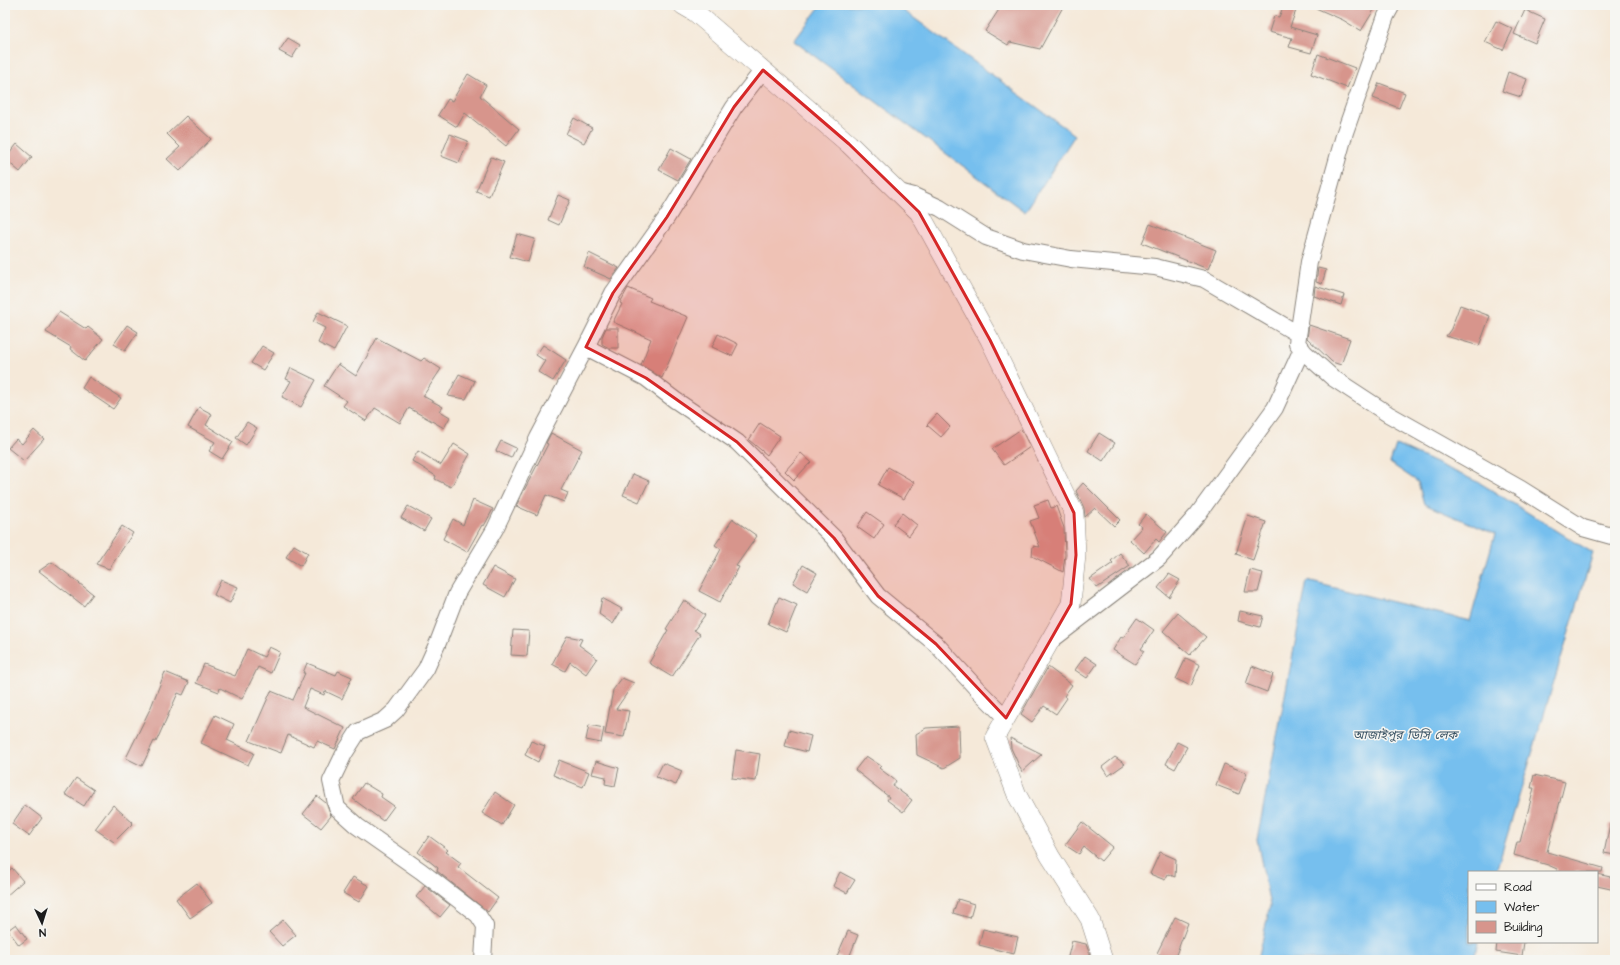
<svg xmlns="http://www.w3.org/2000/svg" width="1620" height="965" font-family="'Architects Daughter','Noto Sans Bengali',sans-serif">
<rect width="100%" height="100%" fill="#f6f6f2"/>
<filter id="ink" filterUnits="userSpaceOnUse"><feTurbulence type="fractalNoise" baseFrequency=".025" numOctaves="2"/><feDisplacementMap in="SourceGraphic" scale="8" xChannelSelector="R" yChannelSelector="G"/><feConvolveMatrix kernelMatrix="1 2 1 2 8 2 1 2 1" color-interpolation-filters="sRGB"/></filter>
<filter id="wash" filterUnits="userSpaceOnUse"><feTurbulence type="fractalNoise" baseFrequency=".012" numOctaves="4" result="noise"/><feDisplacementMap in="SourceGraphic" scale="16" xChannelSelector="R" yChannelSelector="G"/><feGaussianBlur stdDeviation="0.9" result="paint"/><feColorMatrix in="noise" values="0 0 0 0 0 0 0 0 0 0 0 0 0 0 0 0 0 1.4 0 .05"/><feComposite in="paint" operator="in"/></filter>
<g filter="url(#wash)">
<rect width="100%" height="100%" fill="#f5e9d9"/>
<path fill="#76bfee" stroke="#496e85" d="M821 5H896L1075 135 1025 212 794 41Z
M1396 445 1480 483 1593 553 1496 872H1469V942H1478L1474 960H1258L1270 906 1257 840 1307 581 1470 621 1495 534 1424 504 1418 482 1390 463Z"/>
<g id="blocks">
<path fill="#d7958c" d="M1002 5H1064L1040 49 1010 42 1008 45 985 31Z
M1284 5H1298L1290 27 1317 35 1311 53 1289 47 1292 38 1269 32 1274 16 1279 17Z
M1309 5H1377L1361 31 1343 20Z
M1525 10 1545 19 1535 43 1514 34Z
M1496 21 1513 29 1503 50 1485 42Z
M288 38 300 45 292 58 279 51Z
M1318 54 1355 68 1347 88 1311 74Z
M1508 72 1527 79 1521 97 1502 91Z
M468 74 486 85 480 96 519 129 506 146 465 113 457 127 438 115 448 99 452 101Z
M1379 83 1405 93 1399 108 1373 98Z
M186 116 211 139 180 171 167 159 180 147 167 134Z
M574 118 592 128 584 143 566 134Z
M450 134 468 141 459 163 441 156Z
M17 144 32 157 20 172 5 159Z
M671 148 691 159 678 180 659 170Z
M491 157 504 162 489 196 476 191Z
M558 195 570 200 559 225 548 220Z
M1150 224 1216 250 1208 269 1142 243Z
M517 234 535 239 528 262 510 257Z
M589 253 619 268 611 279 584 267Z
M1318 268 1326 270 1322 284 1316 282Z
M1315 286 1344 295 1341 305 1314 296Z
M628 288 651 298 649 301 688 317 662 378 641 365 651 339 613 322 622 304 620 303Z
M1460 305 1490 316 1479 346 1446 336 1451 329Z
M59 312 86 329 88 327 103 339 85 361 70 349 71 347 46 332Z
M318 312 347 326 334 351 318 343 325 328 313 322Z
M127 325 138 332 125 351 114 344Z
M1309 325 1350 339 1341 365 1332 362 1307 338Z
M606 328H618V348H609L602 344V337Z
M718 334 738 344 732 356 712 347Z
M377 338 421 361 424 358 441 369 423 396 443 407 440 411 450 417 444 428 409 408 400 423 375 408 366 421 343 406 347 401 324 386 338 364 356 376Z
M543 345 566 360 553 381 538 372 545 361 536 355Z
M262 346 274 353 263 370 251 363Z
M291 368 316 380 301 407 282 397 291 381 286 379Z
M459 374 475 381 466 399 448 396Z
M89 377 121 398 113 409 82 388Z
M199 407 212 414 206 425 233 442 222 459 209 451 215 442 188 427Z
M937 414 950 427 941 437 927 425Z
M247 422 257 428 246 445 236 438Z
M760 423 780 436 767 455 749 440Z
M1021 429 1030 447 1004 465 992 449Z
M34 430 44 439 24 461 8 448 16 439 22 444Z
M551 433 582 450 561 490 568 493 564 502 546 495 537 515 516 506 548 444 546 443Z
M1099 433 1115 443 1103 461 1088 451Z
M501 441 516 448 511 458 496 451Z
M454 444 470 454 451 487 435 479 436 476 412 461 418 451 441 465Z
M801 453 811 462 794 480 785 471Z
M888 467 914 482 904 499 878 485Z
M633 474 649 481 639 502 623 495Z
M1083 483 1120 520 1114 526 1095 508 1085 517 1084 508 1076 491Z
M473 500 493 509 484 526 482 525 467 552 443 539 453 519 463 525Z
M1048 500 1051 508 1056 506 1064 528 1065 555 1063 572 1032 556 1033 546 1040 547 1030 521 1039 518 1034 505Z
M408 506 431 519 424 531 401 518Z
M867 512 884 524 874 539 857 527Z
M902 513 917 525 909 536 893 524Z
M1146 514 1167 532 1159 542 1156 539 1144 553 1130 540 1142 527 1138 524Z
M1248 516 1266 522 1253 560 1236 554Z
M733 519 757 536 736 566 739 567 720 602 699 591 721 549 715 545Z
M122 526 133 533 109 569 96 564Z
M294 545 308 553 301 566 286 557Z
M1120 553 1130 566 1097 588 1090 579 1113 563 1111 561Z
M52 562 93 594 84 606 39 571Z
M803 565 817 573 807 591 793 583Z
M493 567 515 579 505 597 483 585Z
M1250 570 1263 573 1258 592H1245Z
M1169 574 1180 580 1169 597 1158 588Z
M221 580 238 587 230 603 214 595Z
M779 597 797 605 786 632 768 624Z
M602 598 622 609 613 624 599 614Z
M684 600 705 615 694 630 700 634 672 677 649 663 668 630 666 629Z
M1240 611 1263 616 1260 627 1238 621Z
M1178 613 1206 637 1190 655 1163 631Z
M1137 618 1154 630 1141 649 1144 651 1135 664 1113 650 1121 637 1123 638Z
M513 630 529 631 527 656 511 655Z
M567 636 582 639 579 645 597 658 586 674 570 662 565 671 552 664Z
M269 647 280 652 271 673 258 667 242 699 220 688 219 692 196 683 204 664 235 676 247 649 264 657Z
M1085 656 1097 664 1087 678 1075 670Z
M1186 658 1200 665 1191 686 1176 679Z
M307 663 336 675 338 671 352 677 342 699 325 691 324 695 310 689 303 707 345 728 335 749 317 741 314 747 288 735 281 753 249 741 271 691 293 700 305 673H303Z
M1252 666 1273 674 1267 692 1246 684Z
M1048 667 1072 685 1064 696 1067 698 1056 714 1044 706 1032 722 1021 714Z
M165 672 189 682 183 695 178 693 156 742 154 741 142 766 126 758 151 707Z
M622 678 634 683 616 709 629 711 624 737 605 734 613 690Z
M215 715 234 724 227 740 254 753 248 765 201 743Z
M589 725 604 728 601 743 586 740Z
M959 726 960 758 944 768 917 755 916 734 926 728Z
M789 730 811 736 807 752 785 746Z
M1010 738 1042 754 1022 772 1011 748Z
M531 741 545 746 538 762 525 755Z
M1177 742 1187 747 1175 769 1166 764Z
M736 750 760 754 756 781 732 778Z
M866 756 881 766 879 768 896 781 893 786 912 800 903 812 887 800 889 797 855 770Z
M1115 757 1125 764 1108 776 1102 767Z
M559 760 589 772 583 787 553 775Z
M596 761 619 768 615 786 605 784 606 777 592 774Z
M663 763 682 771 676 785 656 777Z
M1224 764 1247 773 1239 794 1216 785Z
M1534 775 1565 782 1547 852 1603 868 1602 872H1557V869L1548 865 1514 855 1517 842H1520L1534 788H1531Z
M76 778 94 790 84 806 65 794Z
M364 783 382 794 381 797 394 806 383 821 353 799Z
M495 792 514 805 502 825 482 813Z
M317 796 326 803 331 816 321 828 303 814Z
M25 805 42 818 29 836 12 824Z
M113 805 133 823 114 842 95 829Z
M1082 822 1113 847 1101 861 1084 847 1079 854 1065 845Z
M1610 824H1615V855L1604 853Z
M429 836 448 850 446 852 461 863 458 867 498 898 488 912 437 871 438 868 418 852Z
M1160 852 1176 859 1175 877 1168 874 1165 880 1150 874Z
M12 868 23 881 5 897V874Z
M840 872 855 880 847 893 833 886Z
M1597 874 1615 878V890L1597 886Z
M353 877 369 886 359 902 343 893Z
M197 883 212 903 190 918 176 899Z
M425 886 450 905 440 917 416 897Z
M958 899 974 904 970 918 953 913Z
M1175 917 1188 923 1174 960H1171L1157 953Z
M283 920 296 935 282 946 269 932Z
M16 924 27 939 19 945 8 930Z
M983 929 1018 937 1014 954 979 945Z
M848 931 858 935 848 960H846L837 956Z
M1072 941 1086 944 1090 955 1089 960H1067Z
M1497 942H1524L1522 956 1496 952Z"/>
</g>
</g>
<g filter="url(#ink)">
<use href="#blocks" fill-opacity="0" stroke="#88827a" stroke-width="1"/>
<g fill="none" stroke-linecap="round" stroke-linejoin="round">
<g stroke="#88827a" stroke-width="18">
<path id="minor" d="M1392 5 1386 16 1345 132 1309 262 1297 343 1305 353 1333 378 1388 414 1521 489 1583 528 1615 537
M763 70 734 107 667 217 613 293 586 347 646 378 675 400 737 442 834 538 878 596 936 644 978 690 1006 718
M899 192 914 196 940 208 986 237 1023 250 1071 259 1155 267 1204 279 1298 334
M1053 639 1159 558 1198 514 1275 408 1302 349
M483 960 485 926 478 915 421 871 357 826 337 808 331 781 344 754 358 732 385 720 396 710 426 669 439 640 457 593 495 529 538 438 586 347"/>
</g>
<g stroke="#88827a" stroke-width="20">
<path id="tertiary" d="M683 5 695 12 849 144 919 212 990 340 1074 513 1076 555 1071 604 995 737 1017 795 1050 856 1090 919 1103 960"/>
</g>
<use href="#minor" stroke="#fff" stroke-width="16"/>
<use href="#tertiary" stroke="#fff" stroke-width="19"/>
</g>
</g>
<path fill="#d62828" fill-opacity="0.2" stroke="#d62828" stroke-width="3" stroke-linejoin="round" d="M763 70 849 144 919 212 990 340 1074 513 1076 555 1071 604 1006 718 936 644 878 596 834 538 737 442 646 378 586 347 613 293 667 217 734 107Z"/>
<g text-anchor="middle" dominant-baseline="central" stroke-width="3" stroke-linejoin="round" paint-order="stroke">
<g font-size="12" font-style="italic" fill="#3c5566" stroke="#f6f6f2">
<text x="1405" y="735">আজাইপুর ডিসি লেক</text>
</g>
</g>
<rect width="1620" height="965" fill="none" stroke="#f6f6f2" stroke-width="20"/>
<rect x="1468" y="871" width="130" height="72" fill="#f6f6f2" stroke="#9f9f9c"/>
<rect x="1476" y="884" width="20" height="6" fill="#ffffff" stroke="#9f9f9c"/>
<text x="1504" y="891" font-size="12" fill="#1c1c1c">Road</text>
<rect x="1476" y="901" width="20" height="12" fill="#76bfee" stroke="#9f9f9c"/>
<text x="1504" y="911" font-size="12" fill="#1c1c1c">Water</text>
<rect x="1476" y="921" width="20" height="12" fill="#d7958c" stroke="#9f9f9c"/>
<text x="1504" y="931" font-size="12" fill="#1c1c1c">Building</text>
<g transform="translate(42 923) rotate(176)" stroke="#f6f6f2" stroke-width="3" paint-order="stroke">
<path d="M0-3L7 15L0 10L-7 15Z" fill="#1c1c1c"/>
<text y="-6" font-size="11" font-weight="bold" text-anchor="middle" fill="#1c1c1c">N</text>
</g>
</svg>
